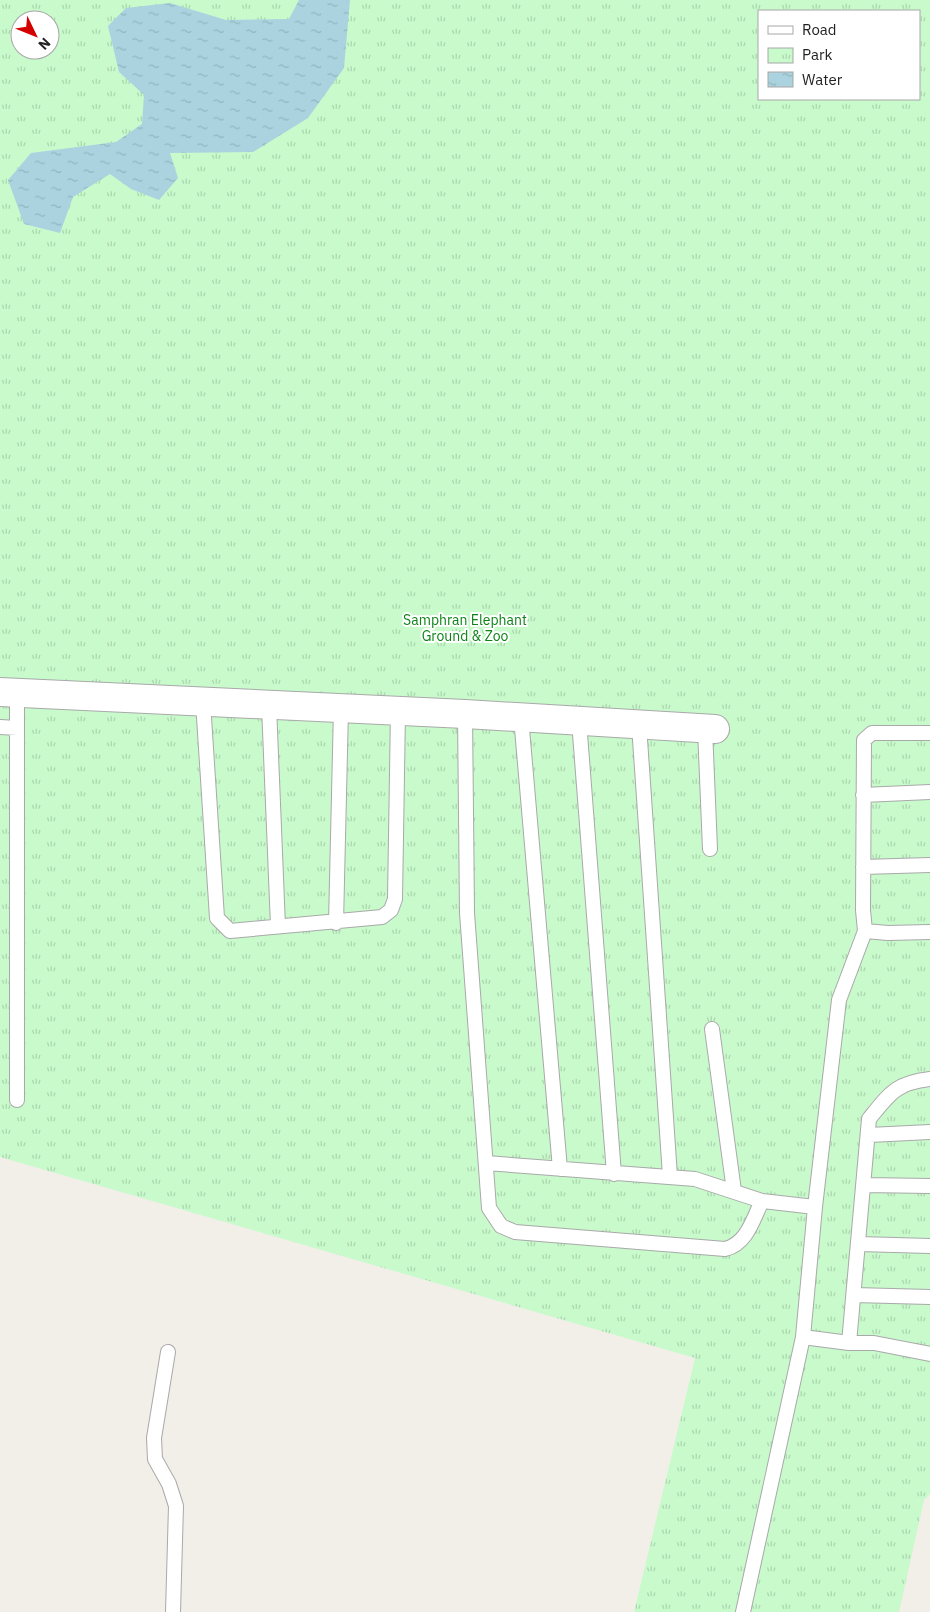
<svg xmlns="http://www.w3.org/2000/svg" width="930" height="1612" font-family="'IBM Plex Sans',sans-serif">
<defs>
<pattern id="park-tufts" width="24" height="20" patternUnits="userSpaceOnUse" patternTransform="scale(1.25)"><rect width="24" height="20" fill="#c8facc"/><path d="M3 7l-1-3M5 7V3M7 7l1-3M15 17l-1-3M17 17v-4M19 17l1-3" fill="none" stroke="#acd6af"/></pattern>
<pattern id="water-ripples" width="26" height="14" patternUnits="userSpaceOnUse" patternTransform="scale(1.25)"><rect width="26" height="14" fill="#aad3df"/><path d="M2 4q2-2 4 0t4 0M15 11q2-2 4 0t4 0" fill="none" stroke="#92b5bf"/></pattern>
</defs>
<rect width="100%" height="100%" fill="#f2efe9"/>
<path fill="url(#park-tufts)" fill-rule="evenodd" d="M0 0H930V1494L924 1500 899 1612H634L695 1358 0 1157ZM759 11H919V99H759ZM20 20H50V50H20Z"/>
<path fill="url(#water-ripples)" d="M299 0H350L344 68 308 118 253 152 170 153 178 178 159 200 131 189 110 174 73 197 60 233 24 224 8 180 31 153 116 142 142 124 144 95 119 72 108 26 126 8 170 3 226 20 289 19Z"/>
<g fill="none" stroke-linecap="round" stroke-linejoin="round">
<g stroke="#a9a9a9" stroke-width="16">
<path id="lane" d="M17 692V1100
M203 702 217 918 230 931 382 917 391 910 395 899 398 711
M269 706 278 926
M465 714 467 913 489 1208 501 1226 515 1232 725 1249C747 1244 753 1219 762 1201L815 1207
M521 717 560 1169
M579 721 614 1174
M639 725 670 1176
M0 727 17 728
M705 729 710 849
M930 733H872L864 740 863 910 865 931 888 933 930 932
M863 795 930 792
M863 867 930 865
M336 923 341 709
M712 1029 734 1191
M869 1135 930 1132
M486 1163 695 1179 762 1201
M865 1185 930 1186
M859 1244 930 1246
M854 1295 930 1297
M803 1337 849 1343H874L930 1354
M849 1343 869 1119C890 1093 896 1083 930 1079
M168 1352 154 1438 155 1459 169 1484 176 1506 173 1612
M743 1612 803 1337 815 1207 839 1000 865 931"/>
</g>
<g stroke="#a9a9a9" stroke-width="30">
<path id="street" d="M0 692 465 714 715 729"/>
</g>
<use href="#lane" stroke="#fff" stroke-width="14"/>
<use href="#street" stroke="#fff" stroke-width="28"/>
</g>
<g text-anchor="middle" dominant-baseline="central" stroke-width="4" stroke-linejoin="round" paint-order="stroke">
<g font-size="14" fill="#0c8416" stroke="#fff">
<text x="465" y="620">Samphran Elephant<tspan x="465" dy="16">Ground &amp; Zoo</tspan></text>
</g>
</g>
<rect x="758" y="10" width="162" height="90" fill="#ffffff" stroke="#a7a7a7"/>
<rect x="768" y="26" width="25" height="8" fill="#ffffff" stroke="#a7a7a7"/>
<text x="802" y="35" font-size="15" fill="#222222">Road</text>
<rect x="768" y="48" width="25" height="15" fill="url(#park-tufts)" stroke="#a7a7a7"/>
<text x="802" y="60" font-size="15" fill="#222222">Park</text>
<rect x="768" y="72" width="25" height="15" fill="url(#water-ripples)" stroke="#a7a7a7"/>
<text x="802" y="85" font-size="15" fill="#222222">Water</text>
<g transform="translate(35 35) rotate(133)"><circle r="24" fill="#ffffff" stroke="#a7a7a7"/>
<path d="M0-4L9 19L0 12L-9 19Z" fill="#d40000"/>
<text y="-8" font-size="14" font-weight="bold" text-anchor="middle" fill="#222222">N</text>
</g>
</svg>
